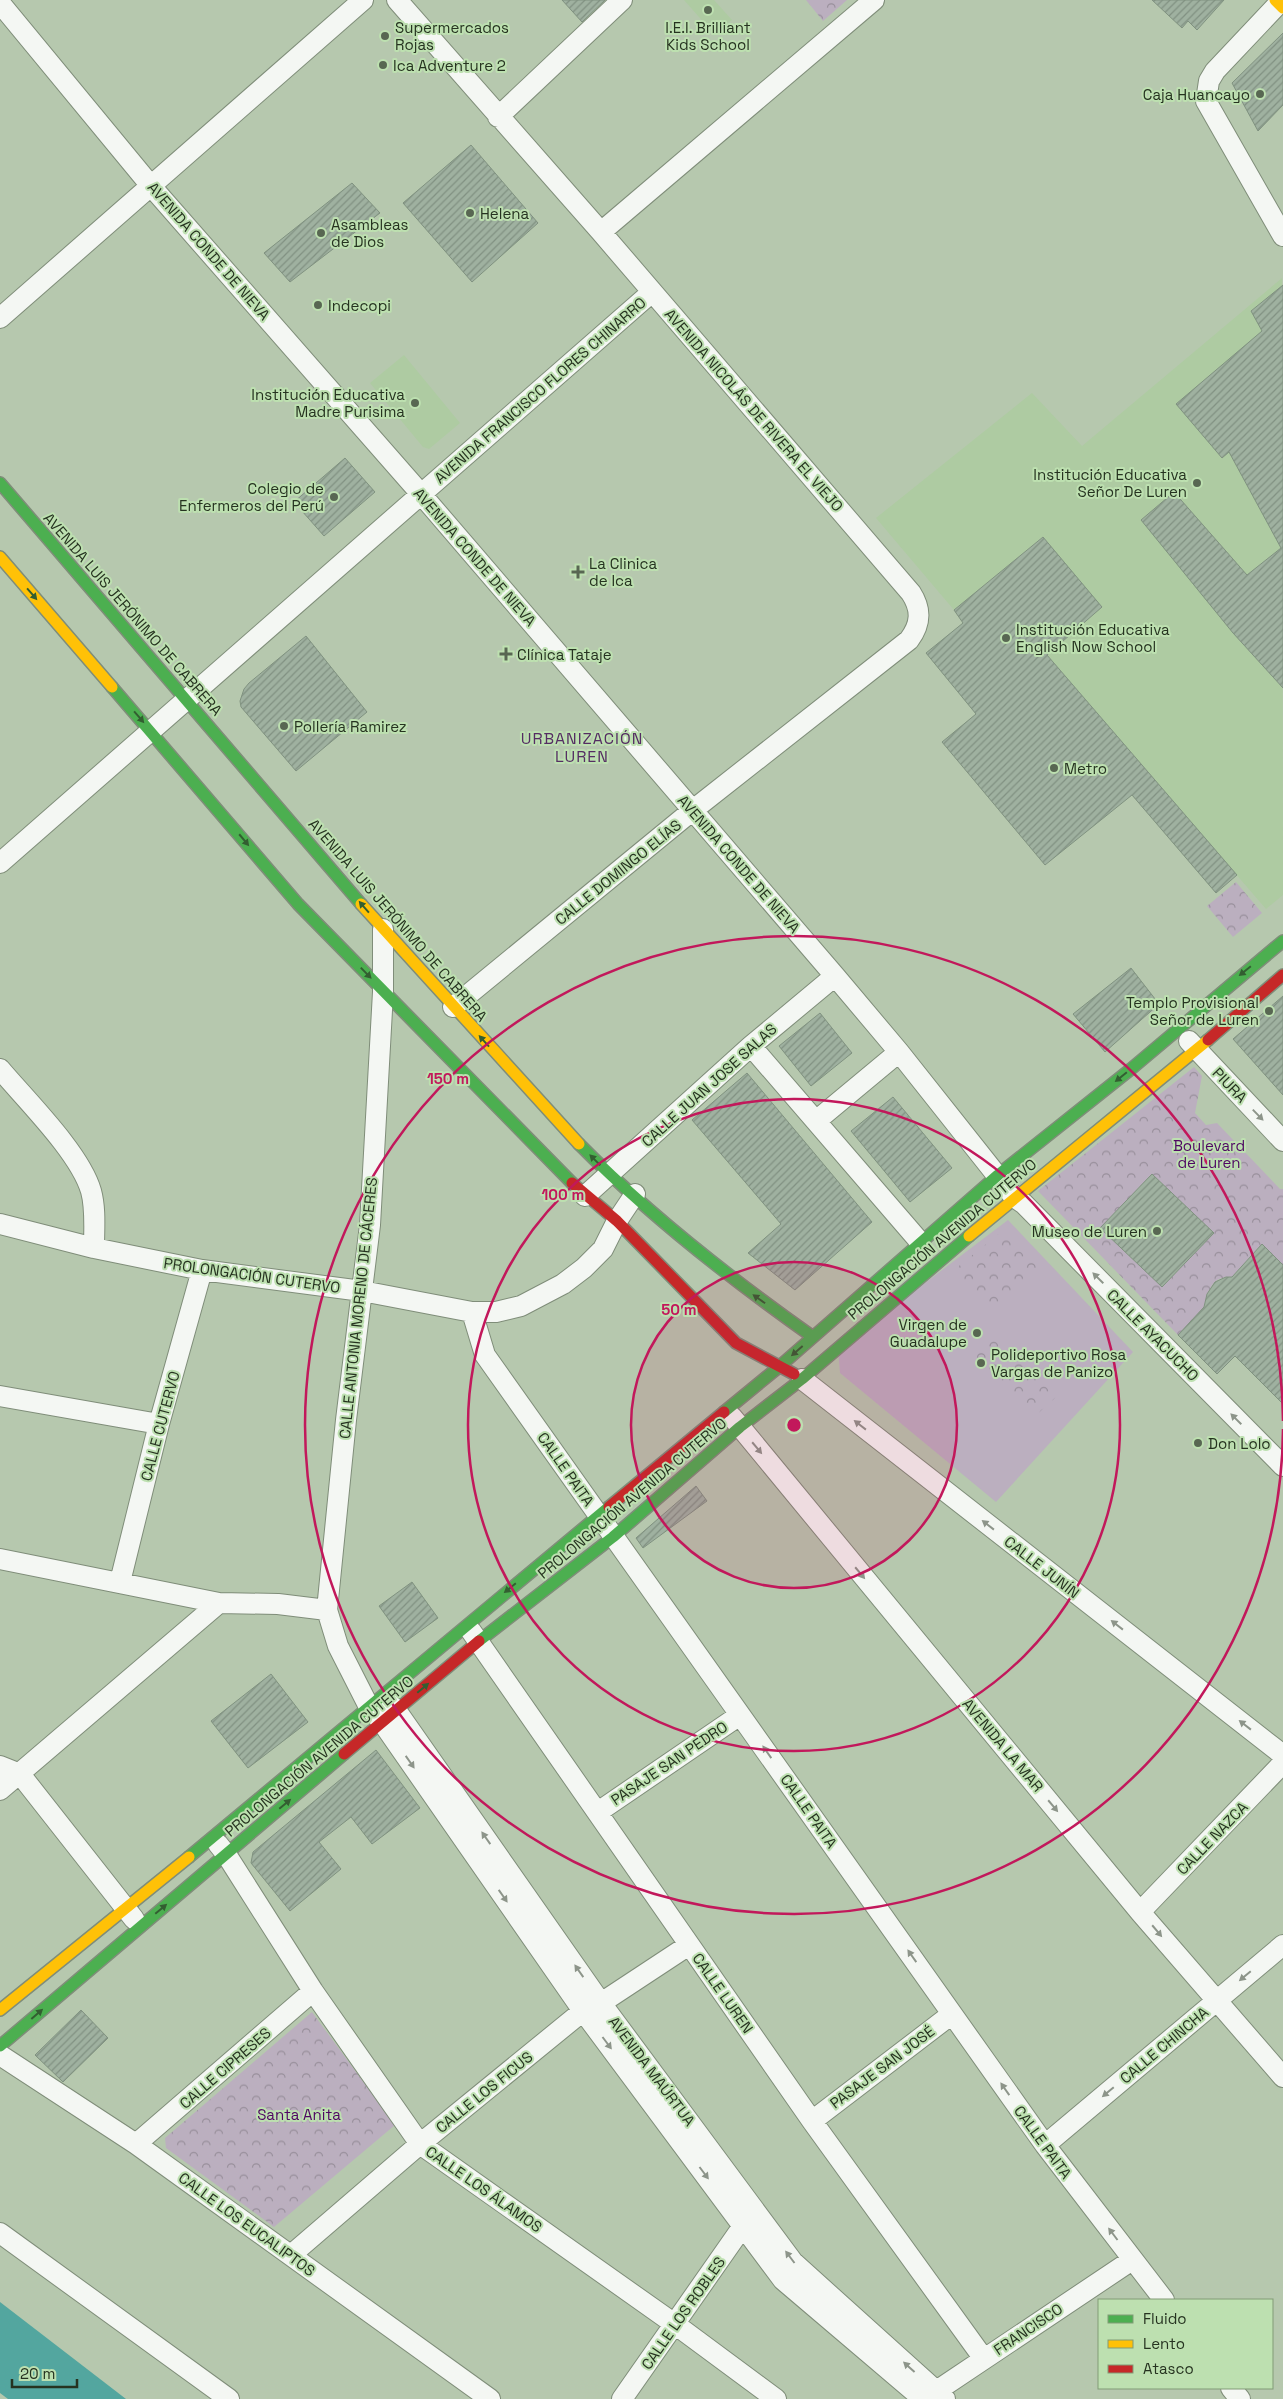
<svg xmlns="http://www.w3.org/2000/svg" width="1283" height="2399" font-family="'Space Grotesk',sans-serif">
<defs>
<pattern id="park-crowns" width="20" height="18" patternUnits="userSpaceOnUse" patternTransform="scale(1.25)"><rect width="20" height="18" fill="#bbafbf"/><path d="M2 6a3 3 0 1 1 6 0M12 15a3 3 0 1 1 6 0" fill="none" stroke="#988f9b"/></pattern>
<pattern id="building-hatch" width="6" height="6" patternUnits="userSpaceOnUse" patternTransform="scale(1.25)"><rect width="6" height="6" fill="#9fb1a0"/><path d="M-1 1l2-2M0 6l6-6M5 7l2-2" fill="none" stroke="#819182"/></pattern>
</defs>
<rect width="100%" height="100%" fill="#b6c8ae"/>
<path fill="#aecba2" d="M684 0H714L732 20 714 34Z
M1282 278 1283 895 1266 909 1047 655 1101 607 1043 537 954 610 876 518 1032 393 1082 446Z
M404 355 460 423 429 449 423 447 370 383Z"/>
<path fill="#bbafbf" d="M1008 1220 1133 1352 996 1502 840 1373 838 1349Z"/>
<path fill="url(#park-crowns)" fill-rule="evenodd" d="M806 0H847L823 21Z
M1236 882 1262 913 1233 937 1207 906Z
M1194 1067 1202 1076 1195 1113 1206 1125 1217 1123 1280 1189H1283V1265L1262 1244 1232 1277C1205 1277 1212 1295 1203 1308 1196 1318 1186 1326 1178 1335L1038 1191ZM1152 1174 1214 1233 1162 1287 1100 1228Z
M1002 1231 1038 1267 991 1310 954 1270Z
M997 1334 1056 1397 1033 1418 974 1355Z
M312 2012 395 2125 274 2227 166 2148 165 2138Z"/>
<path fill="#53a69f" d="M0 2302 126 2399H8L0 2393Z"/>
<path fill="url(#building-hatch)" stroke="#809280" d="M562 0H605L582 22Z
M1152 0H1224L1197 30 1188 21 1182 28Z
M1283 33V105L1258 131 1232 83Z
M471 145 538 223 472 282 403 203Z
M352 183 380 213 290 282 264 253Z
M1283 285V688L1233 633 1141 520 1174 492 1247 575 1281 548 1229 452 1222 458 1176 404 1262 331 1251 311Z
M345 458 375 492 324 536 294 502Z
M1043 537 1102 607 1047 655 1237 875 1216 893 1132 795 1045 865 942 742 976 714 926 653 963 623 954 610Z
M306 636 367 712 296 771 241 707 240 701 244 689 249 683Z
M1131 968 1159 1004 1105 1052 1073 1014Z
M1283 996V1095L1233 1039Z
M820 1013 852 1053 811 1086 779 1046Z
M747 1073 872 1222 795 1290 748 1253 781 1224 692 1120Z
M893 1097 952 1168 910 1202 851 1131Z
M1152 1174 1214 1233 1162 1287 1100 1228Z
M1262 1244 1283 1265V1404L1235 1356 1217 1374 1178 1335 1204 1307 1207 1294 1215 1282 1226 1277H1232Z
M696 1486 707 1501 643 1548 636 1538Z
M412 1582 438 1618 405 1642 379 1606Z
M271 1674 308 1722 248 1768 211 1721Z
M376 1750 420 1808 372 1844 351 1817 319 1842 341 1869 290 1911 251 1863 253 1852Z
M81 2010 108 2038 63 2082 35 2055Z"/>
<g fill="none" stroke-linecap="round" stroke-linejoin="round">
<g stroke="#7f8d79" stroke-width="22">
<path id="street" d="M397 0 601 232 911 593C922 610 921 624 909 640L693 810 453 1007
M1282 0 1215 71 1209 81 1206 101 1283 236
M0 3 151 186 421 494 835 976 899 1052 1014 1197 1024 1204 1283 1466
M498 117 622 0
M601 232 874 0
M0 318 363 0
M0 863 652 292
M383 929V992L370 1225 346 1420 327 1610 338 1646 369 1707 382 1722 583 2011 783 2280 923 2399
M1189 1041 1283 1141
M751 1046 920 1242
M0 1069C27 1101 80 1153 91 1191 96 1209 94 1229 94 1248
M816 1121 899 1052
M585 1196 751 1046 835 976
M0 1224 94 1248 202 1270 362 1291 472 1312H496L521 1306 563 1284 584 1268 603 1249 617 1221 635 1194
M472 1312 485 1355 1045 2145 1164 2300
M802 1379 1283 1755
M0 1396 159 1424
M732 1417 1140 1912 1283 2077
M0 1559 219 1603 278 1604 327 1610
M120 1582 159 1424 202 1270
M471 1631 812 2121 984 2359
M388 1702 396 1710 601 2003 793 2262 945 2399
M0 1766 20 1774 134 1919
M0 1790 219 1603
M598 1812 740 1715
M218 1844 226 1854 313 1991 420 2144 676 2325 776 2399
M1140 1912 1283 1763
M0 2055 136 2144 490 2399
M812 2121 952 2014
M136 2144 313 1991
M1045 2145 1283 1945
M0 2233 229 2399
M291 2255 420 2144 583 2011 601 2003 689 1945
M1231 2388 1240 2399
M926 2398 1132 2260
M622 2399 743 2226"/>
</g>
<g stroke="#7f8d79" stroke-width="14">
<path id="fast" d="M0 483 361 904
M112 687 298 904 572 1183
M579 1144C650 1216 731 1279 813 1337
M724 1412 780 1366 998 1175 1131 1069 1283 941
M479 1641 613 1537 740 1427 802 1379 969 1236
M189 1857 609 1507
M0 2046 344 1754"/>
</g>
<g stroke="#7f8d79" stroke-width="14">
<path id="slow" d="M1275 0 1283 8
M0 557 112 687
M361 904 579 1144
M969 1236 1208 1040
M0 2010 189 1857"/>
</g>
<g stroke="#7f8d79" stroke-width="14">
<path id="jam" d="M1208 1040 1283 975
M572 1183 617 1221 736 1343 794 1374
M609 1507 724 1412
M344 1754 479 1641"/>
</g>
<use href="#street" stroke="#f4f7f3" stroke-width="20"/>
<use href="#fast" stroke="#4caf50" stroke-width="11"/>
<use href="#slow" stroke="#ffc107" stroke-width="11"/>
<use href="#jam" stroke="#c62828" stroke-width="11"/>
</g>
<defs><path id="oneway-solid" d="M-6-.8H1V-3.2L6.5 0L1 3.2V.8H-6Z" transform="scale(1.25)"/></defs>
<g fill="#335e31">
<use href="#oneway-solid" transform="translate(32 594) rotate(49)"/>
<use href="#oneway-solid" transform="translate(139 717) rotate(49)"/>
<use href="#oneway-solid" transform="translate(244 840) rotate(50)"/>
<use href="#oneway-solid" transform="translate(364 907) rotate(-131)"/>
<use href="#oneway-solid" transform="translate(1245 971) rotate(141)"/>
<use href="#oneway-solid" transform="translate(366 973) rotate(46)"/>
<use href="#oneway-solid" transform="translate(484 1041) rotate(-132)"/>
<use href="#oneway-solid" transform="translate(1121 1077) rotate(141)"/>
<use href="#oneway-solid" transform="translate(595 1160) rotate(-135)"/>
<use href="#oneway-solid" transform="translate(759 1299) rotate(-145)"/>
<use href="#oneway-solid" transform="translate(797 1351) rotate(139)"/>
<use href="#oneway-solid" transform="translate(510 1588) rotate(141)"/>
<use href="#oneway-solid" transform="translate(423 1688) rotate(-40)"/>
<use href="#oneway-solid" transform="translate(285 1804) rotate(-40)"/>
<use href="#oneway-solid" transform="translate(161 1909) rotate(-40)"/>
<use href="#oneway-solid" transform="translate(37 2014) rotate(-41)"/>
</g>
<g fill="#8d958a">
<use href="#oneway-solid" transform="translate(1258 1115) rotate(46)"/>
<use href="#oneway-solid" transform="translate(1098 1278) rotate(-135)"/>
<use href="#oneway-solid" transform="translate(1236 1419) rotate(-135)"/>
<use href="#oneway-solid" transform="translate(860 1425) rotate(-142)"/>
<use href="#oneway-solid" transform="translate(757 1448) rotate(50)"/>
<use href="#oneway-solid" transform="translate(988 1525) rotate(-142)"/>
<use href="#oneway-solid" transform="translate(860 1573) rotate(50)"/>
<use href="#oneway-solid" transform="translate(1117 1625) rotate(-142)"/>
<use href="#oneway-solid" transform="translate(1245 1725) rotate(-142)"/>
<use href="#oneway-solid" transform="translate(767 1752) rotate(-125)"/>
<use href="#oneway-solid" transform="translate(410 1762) rotate(55)"/>
<use href="#oneway-solid" transform="translate(1053 1806) rotate(50)"/>
<use href="#oneway-solid" transform="translate(486 1838) rotate(-125)"/>
<use href="#oneway-solid" transform="translate(503 1896) rotate(55)"/>
<use href="#oneway-solid" transform="translate(1157 1931) rotate(50)"/>
<use href="#oneway-solid" transform="translate(912 1956) rotate(-125)"/>
<use href="#oneway-solid" transform="translate(579 1971) rotate(-125)"/>
<use href="#oneway-solid" transform="translate(1245 1976) rotate(140)"/>
<use href="#oneway-solid" transform="translate(607 2043) rotate(53)"/>
<use href="#oneway-solid" transform="translate(1005 2089) rotate(-125)"/>
<use href="#oneway-solid" transform="translate(1108 2092) rotate(140)"/>
<use href="#oneway-solid" transform="translate(704 2173) rotate(53)"/>
<use href="#oneway-solid" transform="translate(1113 2234) rotate(-127)"/>
<use href="#oneway-solid" transform="translate(790 2257) rotate(-127)"/>
<use href="#oneway-solid" transform="translate(909 2367) rotate(-138)"/>
</g>
<circle cx="794" cy="1425" r="163" fill="#c2185b" fill-opacity=".12"/>
<g fill="none" stroke="#c2185b" stroke-width="2.5">
<circle cx="794" cy="1425" r="163"/>
<circle cx="794" cy="1425" r="326"/>
<path d="M1283 1429A489 489 0 1 1 1283 1421"/>
</g>
<g fill="#586752" stroke="#bde0b0" stroke-width="2">
<circle cx="708" cy="10" r="5"/>
<circle cx="385" cy="36" r="5"/>
<circle cx="383" cy="65" r="5"/>
<circle cx="1260" cy="94" r="5"/>
<circle cx="470" cy="213" r="5"/>
<circle cx="321" cy="233" r="5"/>
<circle cx="318" cy="305" r="5"/>
<circle cx="415" cy="403" r="5"/>
<circle cx="1197" cy="483" r="5"/>
<circle cx="334" cy="497" r="5"/>
<path d="M575.5 564.5h5v5h5v5h-5v5h-5v-5h-5v-5h5z"/>
<circle cx="1006" cy="638" r="5"/>
<path d="M503.5 646.5h5v5h5v5h-5v5h-5v-5h-5v-5h5z"/>
<circle cx="284" cy="726" r="5"/>
<circle cx="1054" cy="768" r="5"/>
<circle cx="1269" cy="1011" r="5"/>
<circle cx="1157" cy="1231" r="5"/>
<circle cx="977" cy="1333" r="5"/>
<circle cx="981" cy="1363" r="5"/>
<circle cx="1198" cy="1443" r="5"/>
</g>
<g text-anchor="middle" dominant-baseline="central" stroke-width="4" stroke-linejoin="round" paint-order="stroke">
<g font-size="15" fill="#263320" stroke="#bde0b0" text-anchor="start">
<text x="395" y="27">Supermercados<tspan x="395" dy="17">Rojas</tspan></text>
<text x="708" y="27" text-anchor="middle">I.E.I. Brilliant<tspan x="708" dy="17">Kids School</tspan></text>
<text x="393" y="65">Ica Adventure 2</text>
<text x="1250" y="94" text-anchor="end">Caja Huancayo</text>
<text x="480" y="213">Helena</text>
<text x="331" y="224">Asambleas<tspan x="331" dy="17">de Dios</tspan></text>
<text x="328" y="305">Indecopi</text>
<text x="405" y="394" text-anchor="end">Institución Educativa<tspan x="405" dy="17">Madre Purisima</tspan></text>
<text x="1187" y="474" text-anchor="end">Institución Educativa<tspan x="1187" dy="17">Señor De Luren</tspan></text>
<text x="324" y="488" text-anchor="end">Colegio de<tspan x="324" dy="17">Enfermeros del Perú</tspan></text>
<text x="589" y="563">La Clinica<tspan x="589" dy="17">de Ica</tspan></text>
<text x="1016" y="629">Institución Educativa<tspan x="1016" dy="17">English Now School</tspan></text>
<text x="517" y="654">Clínica Tataje</text>
<text x="294" y="726">Pollería Ramirez</text>
<text x="1064" y="768">Metro</text>
<text x="1259" y="1002" text-anchor="end">Templo Provisional<tspan x="1259" dy="17">Señor de Luren</tspan></text>
<text x="1147" y="1231" text-anchor="end">Museo de Luren</text>
<text x="967" y="1324" text-anchor="end">Virgen de<tspan x="967" dy="17">Guadalupe</tspan></text>
<text x="991" y="1354">Polideportivo Rosa<tspan x="991" dy="17">Vargas de Panizo</tspan></text>
<text x="1208" y="1443">Don Lolo</text>
</g>
<g font-size="15" fill="#263320" stroke="#bde0b0">
<text transform="translate(209 251) rotate(49)">AVENIDA CONDE DE NIEVA</text>
<text transform="translate(540 390) rotate(-41)">AVENIDA FRANCISCO FLORES CHINARRO</text>
<text transform="translate(754 410) rotate(49)">AVENIDA NICOLÁS DE RIVERA EL VIEJO</text>
<text transform="translate(475 557) rotate(49)">AVENIDA CONDE DE NIEVA</text>
<text transform="translate(133 614) rotate(49)">AVENIDA LUIS JERÓNIMO DE CABRERA</text>
<text transform="translate(739 864) rotate(49)">AVENIDA CONDE DE NIEVA</text>
<text transform="translate(618 872) rotate(-39)">CALLE DOMINGO ELÍAS</text>
<text transform="translate(398 920) rotate(49)">AVENIDA LUIS JERÓNIMO DE CABRERA</text>
<text transform="translate(709 1085) rotate(-42)">CALLE JUAN JOSE SALAS</text>
<text transform="translate(1230 1085) rotate(46)">PIURA</text>
<text transform="translate(942 1239) rotate(-40)">PROLONGACIÓN AVENIDA CUTERVO</text>
<text transform="translate(252 1275) rotate(8)">PROLONGACIÓN CUTERVO</text>
<text transform="translate(358 1308) rotate(-84)">CALLE ANTONIA MORENO DE CÁCERES</text>
<text transform="translate(1153 1335) rotate(45)">CALLE AYACUCHO</text>
<text transform="translate(160 1426) rotate(-75)">CALLE CUTERVO</text>
<text transform="translate(566 1469) rotate(55)">CALLE PAITA</text>
<text transform="translate(632 1498) rotate(-40)">PROLONGACIÓN AVENIDA CUTERVO</text>
<text transform="translate(1042 1567) rotate(38)">CALLE JUNÍN</text>
<text transform="translate(1003 1745) rotate(50)">AVENIDA LA MAR</text>
<text transform="translate(319 1756) rotate(-40)">PROLONGACIÓN AVENIDA CUTERVO</text>
<text transform="translate(669 1763) rotate(-34)">PASAJE SAN PEDRO</text>
<text transform="translate(809 1811) rotate(55)">CALLE PAITA</text>
<text transform="translate(1212 1838) rotate(-46)">CALLE NAZCA</text>
<text transform="translate(723 1993) rotate(55)">CALLE LUREN</text>
<text transform="translate(1164 2045) rotate(-40)">CALLE CHINCHA</text>
<text transform="translate(882 2067) rotate(-37)">PASAJE SAN JOSÉ</text>
<text transform="translate(225 2068) rotate(-41)">CALLE CIPRESES</text>
<text transform="translate(652 2071) rotate(53)">AVENIDA MAÚRTUA</text>
<text transform="translate(484 2092) rotate(-39)">CALLE LOS FICUS</text>
<text transform="translate(1043 2142) rotate(54)">CALLE PAITA</text>
<text transform="translate(484 2189) rotate(35)">CALLE LOS ÁLAMOS</text>
<text transform="translate(247 2224) rotate(36)">CALLE LOS EUCALIPTOS</text>
<text transform="translate(683 2313) rotate(-55)">CALLE LOS ROBLES</text>
<text transform="translate(1028 2329) rotate(-34)">FRANCISCO</text>
</g>
<g font-size="15" fill="#4f0663" stroke="#bde0b0">
<text x="1209" y="1145">Boulevard<tspan x="1209" dy="17">de Luren</tspan></text>
<text x="299" y="2114">Santa Anita</text>
</g>
<g font-size="16" letter-spacing="1" fill="#552d63" stroke="#bde0b0">
<text x="582" y="738">URBANIZACIÓN<tspan x="582" dy="18">LUREN</tspan></text>
</g>
</g>
<circle cx="794" cy="1425" r="8" fill="#c2185b" stroke="#bde0b0" stroke-width="2.5"/>
<g font-size="15" text-anchor="middle" font-weight="bold" fill="#c2185b" stroke="#bde0b0" stroke-width="4" stroke-linejoin="round" paint-order="stroke">
<text x="448" y="1084">150 m</text>
<text x="563" y="1200">100 m</text>
<text x="679" y="1315">50 m</text>
</g>
<rect x="1098" y="2299" width="175" height="90" fill="#bde0b0" stroke="#819b76"/>
<rect x="1108" y="2315" width="25" height="8" fill="#4caf50" stroke="#819b76"/>
<text x="1143" y="2324" font-size="15" fill="#263320">Fluido</text>
<rect x="1108" y="2340" width="25" height="8" fill="#ffc107" stroke="#819b76"/>
<text x="1143" y="2349" font-size="15" fill="#263320">Lento</text>
<rect x="1108" y="2365" width="25" height="8" fill="#c62828" stroke="#819b76"/>
<text x="1143" y="2374" font-size="15" fill="#263320">Atasco</text>
<path d="M12 2379v8h65v-8" fill="none" stroke="#263320" stroke-width="2.5"/>
<text x="20" y="2379" font-size="15" fill="#263320" stroke="#bde0b0" stroke-width="4" paint-order="stroke">20 m</text>
</svg>
